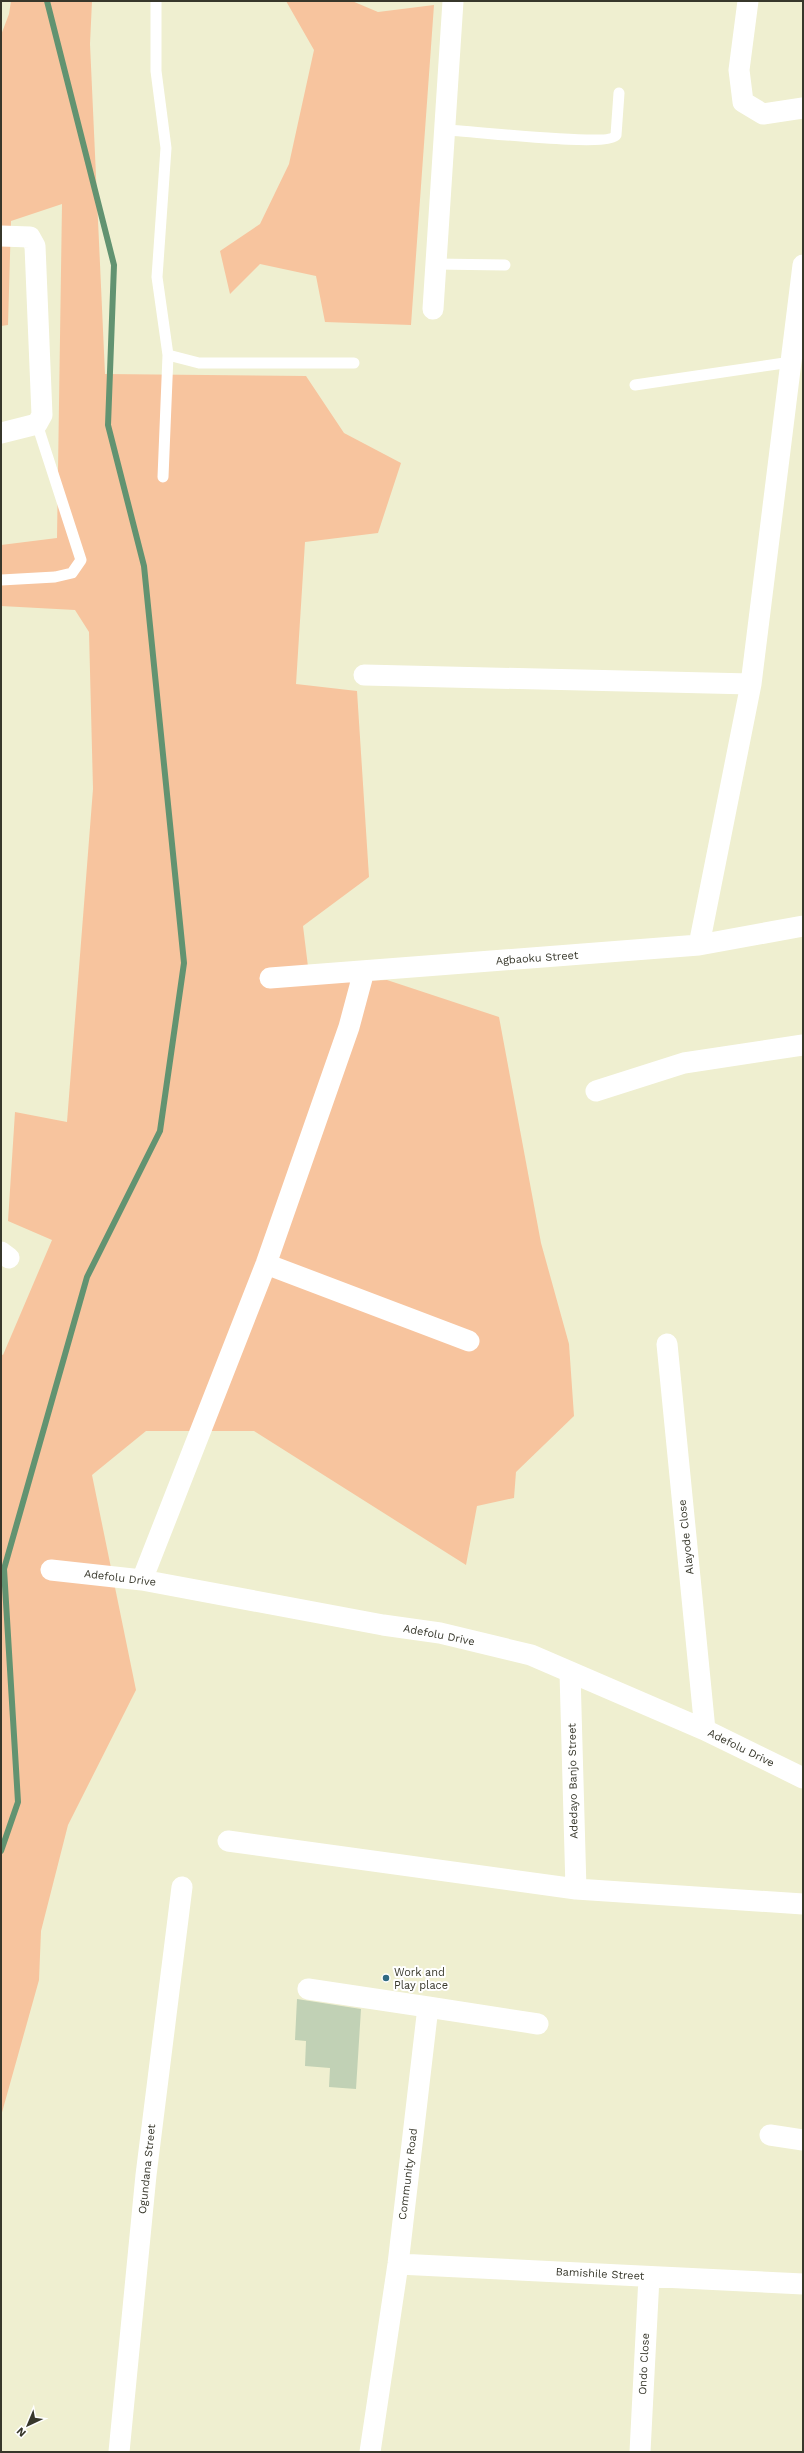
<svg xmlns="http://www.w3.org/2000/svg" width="804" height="2453" font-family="'Work Sans',sans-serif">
<rect width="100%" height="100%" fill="#efefd0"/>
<path fill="#f7c49e" d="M11 1H92L90 44 105 374 306 376 344 433 401 463 378 533 305 542 296 684 357 691 369 877 303 926 310 983 387 980 499 1017 541 1243 569 1344 574 1416 516 1472 514 1498 477 1506 466 1565 254 1431H146L92 1475 136 1690 68 1825 41 1931 39 1980 1 2116V1354L3 1355 52 1240 8 1221 15 1112 67 1122 93 789 89 632 75 610 1 606V545L57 538 62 204 11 221 8 325 1 326V35L9 14Z
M286 1H352L378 12 434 5 411 325 325 322 316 276 260 264 230 294 220 251 260 224 289 164 314 50Z"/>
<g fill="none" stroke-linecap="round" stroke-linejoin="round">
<path stroke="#629371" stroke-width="6" d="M1 1851 18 1802 4 1569 87 1277 160 1131 184 963 144 566 108 425 114 265 47 1"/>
</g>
<path fill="#c1d1b5" d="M297 1999 361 2009 356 2089 329 2087 330 2068 305 2066 306 2041 295 2040Z"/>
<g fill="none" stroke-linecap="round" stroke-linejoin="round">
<path stroke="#fff" stroke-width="11" d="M156 1V71L166 148 157 277 168 355 199 363H354
M444 130C467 130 609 148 616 135L619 93
M435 264 505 265
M635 385 791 362
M163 477 168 355
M1 580 55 577 72 573 81 560 37 424"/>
<path stroke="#fff" stroke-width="21" d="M748 1 739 70 743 102 763 114 803 108
M1 236 30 237 35 246 42 415 37 424 1 433
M433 309 453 1
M364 675 751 684
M699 945 751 684 803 265
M270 978 699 945 803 926
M596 1091 684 1063 803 1045
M1 1252 9 1258
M266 1264 469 1341
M667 1344 705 1730
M51 1570 142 1580 383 1625 440 1633 531 1655 705 1730 803 1778
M142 1580 266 1264 349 1027 364 971
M570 1673 576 1889
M228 1841 576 1889 803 1904
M308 1989 428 2007
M770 2135 803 2140
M398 2264 803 2284
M119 2452 146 2175 182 1887
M370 2452 398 2264 428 2007 538 2024
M640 2452 649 2277"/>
</g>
<circle fill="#306a83" stroke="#fff" stroke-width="1.5" cx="386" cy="1978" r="4"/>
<g text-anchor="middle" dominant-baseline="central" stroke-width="4" stroke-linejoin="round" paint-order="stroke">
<g font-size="11" fill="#37372b" stroke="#fff">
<text transform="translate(537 958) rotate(-4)">Agbaoku Street</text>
<text transform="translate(686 1537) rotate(-96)">Alayode Close</text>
<text transform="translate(120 1578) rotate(7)">Adefolu Drive</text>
<text transform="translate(439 1635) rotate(11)">Adefolu Drive</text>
<text transform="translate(741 1748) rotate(26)">Adefolu Drive</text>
<text transform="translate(573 1781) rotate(-91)">Adedayo Banjo Street</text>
<text transform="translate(147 2169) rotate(-84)">Ogundana Street</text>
<text transform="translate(408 2174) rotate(-83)">Community Road</text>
<text transform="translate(600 2274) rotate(3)">Bamishile Street</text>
<text transform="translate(644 2364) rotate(-87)">Ondo Close</text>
</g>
<g font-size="11" fill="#37372b" stroke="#fff" text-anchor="start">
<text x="394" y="1972">Work and<tspan x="394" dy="13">Play place</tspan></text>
</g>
</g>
<rect width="804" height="2453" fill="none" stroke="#37372b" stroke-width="4"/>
<g transform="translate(28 2425) rotate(224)" stroke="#ffffff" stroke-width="3" paint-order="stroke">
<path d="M0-3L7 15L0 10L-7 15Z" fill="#37372b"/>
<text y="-6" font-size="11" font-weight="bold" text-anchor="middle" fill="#37372b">N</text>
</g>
</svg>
